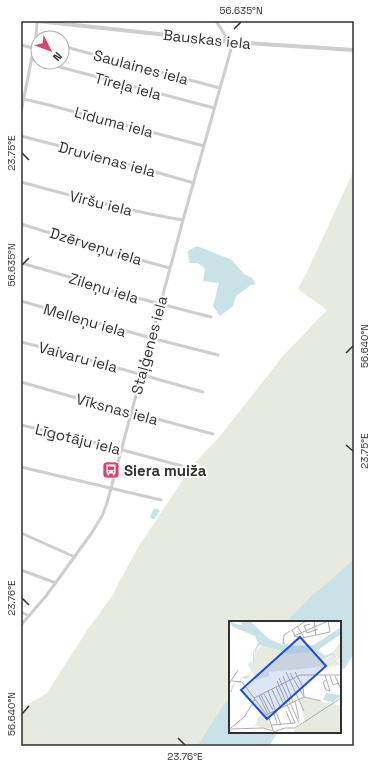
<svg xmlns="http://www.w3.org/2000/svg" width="375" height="767" font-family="'Space Grotesk',sans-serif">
<rect width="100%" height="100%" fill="#fff"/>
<path fill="#e7eade" d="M352 174 354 175V559L320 589 313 594 286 622H230V697L222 707 197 746H21V717L29 704 47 693 88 629 112 596 137 549 192 466 221 435 283 356 327 310 298 289 309 268Z"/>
<path fill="#c9e2e7" d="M197 246 232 260 244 274 252 278 256 284 251 285 236 296 233 306 220 316 213 306 219 283 203 281 205 269 198 263H189L188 251Z
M155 508 159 510 160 511 154 519H152L150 517 153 510Z
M354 559V653L345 668 340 671V622H286L313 594 320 589Z
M230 697V732H278L269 746H197L222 707Z"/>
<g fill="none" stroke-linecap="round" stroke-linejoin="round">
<path stroke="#cecece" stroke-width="3" d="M216 21 225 35V41
M21 45 33 48
M62 46 220 88
M31 59 38 61
M41 62 214 108
M23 99 45 104 204 146
M21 112 36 37 37 21
M21 136 114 160 194 183
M21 182C75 197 128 211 183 220
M21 224 118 254 170 268
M21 263 80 280 118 293 211 317
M21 301 151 338 218 355
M21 342 61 352 203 392
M21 382 94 403 131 412 213 434
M21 425 89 441 182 466
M21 467 161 500
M21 533 75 557
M21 570 56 583
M21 612 29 616
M21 625 46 596 91 534 102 516 107 503 183 220 233 42"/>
<path stroke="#cecece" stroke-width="4" d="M37 21 233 42 354 50"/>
</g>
<path fill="none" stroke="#313131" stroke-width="1.5" d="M234 29 241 22M22 153 29 160M22 265 29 258M346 353 353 346M346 445 353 451M22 598 29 605M22 714 29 706M178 738 185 745"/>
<defs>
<g id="bus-square" transform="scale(0.9)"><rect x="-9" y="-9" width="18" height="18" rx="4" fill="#d8436f" stroke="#fff"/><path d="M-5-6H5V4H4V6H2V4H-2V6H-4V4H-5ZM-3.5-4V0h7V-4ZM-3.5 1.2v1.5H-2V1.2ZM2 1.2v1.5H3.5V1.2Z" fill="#fff"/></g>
</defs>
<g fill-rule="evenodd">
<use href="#bus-square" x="111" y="470"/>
</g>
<g text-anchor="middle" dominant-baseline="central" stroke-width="4" stroke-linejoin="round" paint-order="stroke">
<g font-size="15" fill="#313131" stroke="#fff">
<text transform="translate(207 39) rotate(6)">Bauskas iela</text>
<text transform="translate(141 67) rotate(15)">Saulaines iela</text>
<text transform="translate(128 86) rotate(15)">Tīreļa iela</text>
<text transform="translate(114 122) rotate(15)">Līduma iela</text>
<text transform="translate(107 159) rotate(15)">Druvienas iela</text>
<text transform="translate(101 203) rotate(14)">Viršu iela</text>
<text transform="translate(96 246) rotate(17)">Dzērveņu iela</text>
<text transform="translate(104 288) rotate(17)">Zileņu iela</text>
<text transform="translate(85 320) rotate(16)">Melleņu iela</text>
<text transform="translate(149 345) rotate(-75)">Staļģenes iela</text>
<text transform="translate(78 357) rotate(15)">Vaivaru iela</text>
<text transform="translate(117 409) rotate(15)">Vīksnas iela</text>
<text transform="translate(78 439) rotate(14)">Līgotāju iela</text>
</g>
<g font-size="15" font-weight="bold" fill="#313131" stroke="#fff" text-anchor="start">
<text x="124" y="470">Siera muiža</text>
</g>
</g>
<g transform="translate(229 621)">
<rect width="112" height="112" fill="#fff"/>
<path d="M112 20V39L104 32 95 35 89 29 96 34 104 31ZM33 24 57 32 85 30 98 38 103 34 112 44 40 51V55L27 59 20 43 26 40V31ZM72 76 112 85V112H65V109L76 101 70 77ZM36 93 40 99 44 108 26 105 29 96Z" fill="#e7eade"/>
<path d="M0 0 10 4H14L11 0H21L40 18 54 24 56 19V24L59 22 62 23H58L61 25 85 24 112 6V13L89 29 95 35 104 32 112 42 103 34 95 38 85 30 62 33 31 24 25 32 26 40 20 43 23 49 21 55 17 58 12 56V62H6L3 69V71H1L3 65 0 67 6 62 10 61 12 56 21 54 22 49 19 43 24 40V32L29 22 26 15 4 6ZM97 72 111 74 112 75 104 81 94 79Z" fill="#c9e2e7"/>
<path fill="none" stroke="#adadad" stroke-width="1" d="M85 0 87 14M81 3 75 5 78 12 89 8M68 5 75 16M65 15 73 17 101 11 99 0M65 15 99 0M66 15 63 9 77 0M54 23 55 14 61 10M57 51 75 90M66 51 74 66 75 76M61 52 75 76M96 54 101 70M54 55 64 81M101 55 104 64 109 62M106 55 112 68M50 57 70 102M97 59 94 61 97 69 101 70M3 60 13 61 40 97 44 109M48 60 66 102M0 63 9 49M47 66 55 84M43 69 51 85M39 70 52 104M35 73 44 89M32 74 41 92M30 75 39 93M25 77 71 54H112M66 80 70 98M44 90 48 102M57 90 62 102M37 94 75 76 92 80M43 104 66 102M2 107 16 95 26 78M0 108 34 107 48 111M47 110 56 107H66L112 77"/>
<path fill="#1d4ed8" fill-opacity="0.15" stroke="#1d4ed8" stroke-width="2" d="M71 16 97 45 38 98 12 69Z"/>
<rect width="112" height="112" fill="none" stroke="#313131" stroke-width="2"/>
</g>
<rect width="375" height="767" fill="none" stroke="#ffffff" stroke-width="44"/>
<g transform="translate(50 50) rotate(132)"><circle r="19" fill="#ffffff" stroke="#adadad"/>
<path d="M0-3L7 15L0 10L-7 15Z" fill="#d8436f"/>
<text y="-6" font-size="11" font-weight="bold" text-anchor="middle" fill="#313131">N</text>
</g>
<rect x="22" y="22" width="331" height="723" fill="none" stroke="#313131" stroke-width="1.5"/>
<g font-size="10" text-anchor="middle" fill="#313131">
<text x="241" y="14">56.635°N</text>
<text transform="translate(11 153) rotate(-90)" y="4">23.75°E</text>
<text transform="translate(11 265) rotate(-90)" y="4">56.635°N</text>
<text transform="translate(364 346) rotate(-90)" y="4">56.640°N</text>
<text transform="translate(364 451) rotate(-90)" y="4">23.75°E</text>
<text transform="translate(11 598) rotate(-90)" y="4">23.76°E</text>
<text transform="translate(11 714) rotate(-90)" y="4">56.640°N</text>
<text x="185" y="760">23.76°E</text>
</g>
</svg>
